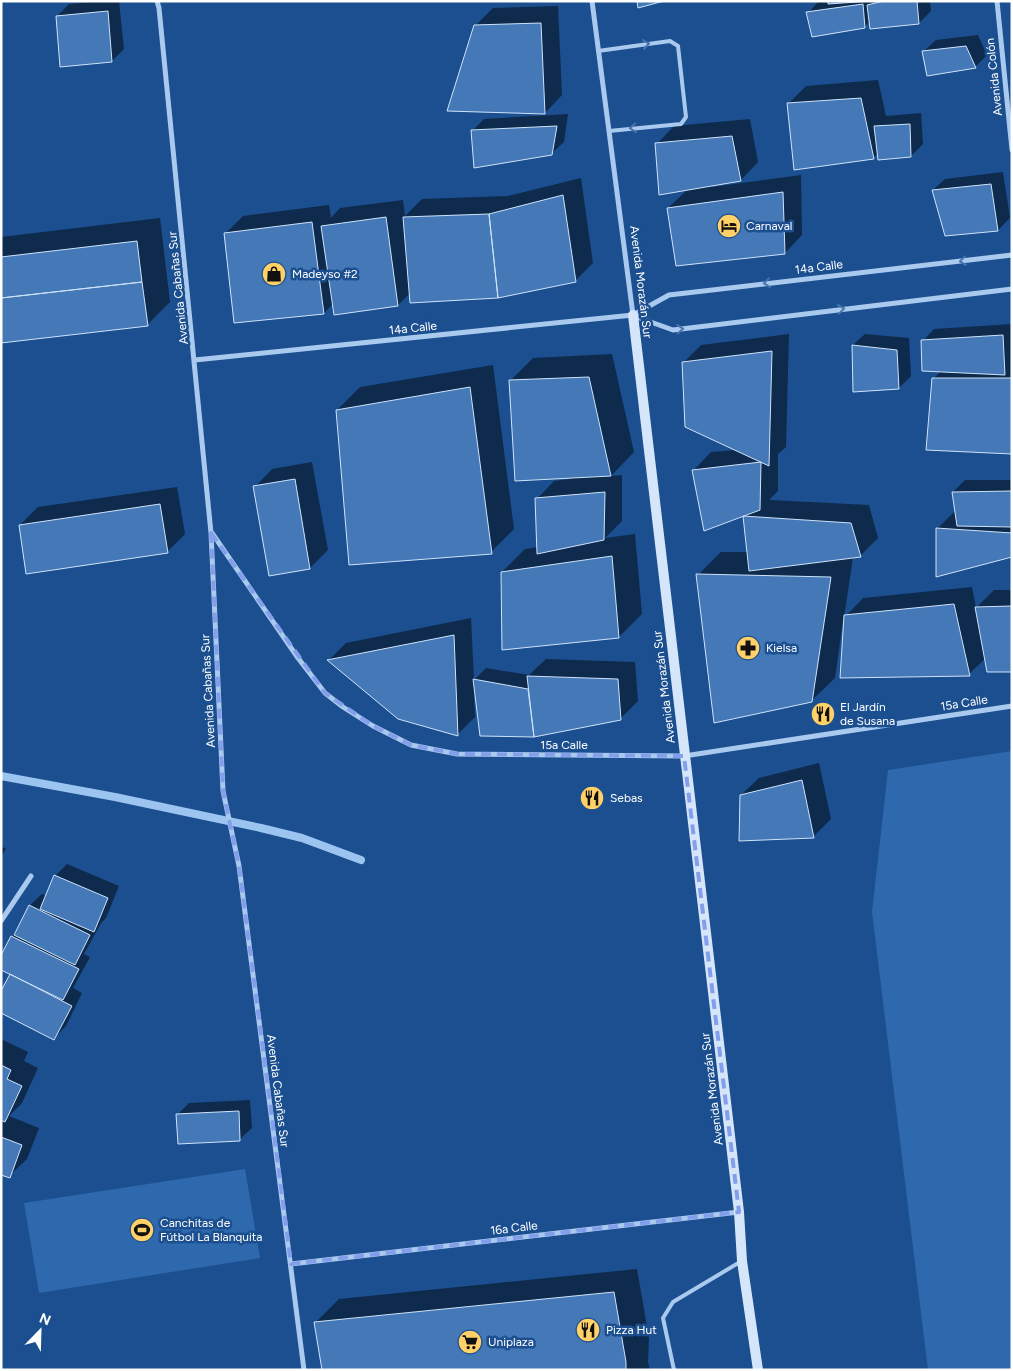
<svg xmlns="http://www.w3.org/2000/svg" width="1013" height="1371" font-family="Figtree,sans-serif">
<rect width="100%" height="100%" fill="#1b4f8f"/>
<path fill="#2e69ad" d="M1012 751V1370H928L872 912 888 770Z
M245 1169 260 1258 39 1293 24 1203Z"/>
<path fill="#0007" d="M104 1H119L124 49 112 61 57 16 69 4Z
M819 1H930L931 11 919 23 870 21 864 27 808 13Z
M558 6 562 95 545 113 475 26 493 8Z
M978 35 987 55 975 67 924 51 936 40Z
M878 80 886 116 921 113 923 144 911 156 878 153 873 158 788 104 806 86Z
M568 114 564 142 551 154 473 130 484 119Z
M750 119 758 162 741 180 712 185V187L801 175 802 235 785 253 668 208 688 189 657 144 674 126Z
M1003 172 1010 218 998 230 933 190 945 179Z
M581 178 593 263 575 281 411 292 398 305 334 303 324 313 226 233 243 216 329 205 331 218 340 208 403 200 405 216 422 199 508 196Z
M160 218 170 302 147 325 1 342V237Z
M1012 324V453L933 379 941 371 923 341 934 329Z
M789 334 786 447 778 454V491L769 500 869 505 878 538 860 556 853 557 844 618 863 598 972 587 976 608 994 590H1012V671L986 658 969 674 843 621 835 678 811 701 698 575 721 552H749L745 517 748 513 694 470 711 452 737 450 683 363 701 345Z
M865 334 909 338 911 376 899 388 853 345Z
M612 354 634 452 611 476 622 475V521L605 538 635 534 642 614 619 637 502 572 525 549 538 547 537 499 554 481 570 479 510 381 533 358Z
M493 365 514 529 491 552 337 410 360 387Z
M312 462 328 550 310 568 270 575 255 487 272 469Z
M965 480H1012V556L938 528 956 510 953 492Z
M177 487 185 534 167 552 20 525 38 507Z
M471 618 474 680 486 668 529 675 546 659 635 662 638 701 620 719 534 736 476 695 474 696 475 717 458 734 329 660 346 643Z
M819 763 831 819 813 837 741 795 759 778Z
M1 846 6 849 1 857Z
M67 864 119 886 106 918 101 923 84 954 90 957 73 988 82 993 66 1026 54 1038 1 958 30 905 42 894 47 896 55 876Z
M1 1039 28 1052 24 1061 38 1068 22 1103 9 1116 39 1128 27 1159 9 1176 1 1173Z
M250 1100 252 1128 240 1139 177 1115 189 1103Z
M637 1269 649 1338 648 1362 650 1370H323L316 1322 339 1299Z"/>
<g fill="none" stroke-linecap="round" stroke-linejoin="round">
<path stroke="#9cc4f0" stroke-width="8" d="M1 776 115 797 261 828 302 838 361 860"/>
</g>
<path fill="#4478b7" stroke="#cfe3fa" d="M637 1H664L638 8Z
M828 1H872L828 4Z
M884 1H917L919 24 870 29 867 5Z
M863 4 865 28 812 37 806 12Z
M108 11 112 62 60 67 56 16Z
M541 23 545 114 447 111 474 25Z
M966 46 976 68 927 76 922 51Z
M861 98 874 159 794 170 787 103Z
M910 124 911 157 878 160 874 126Z
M557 126 552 155 474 168 471 130Z
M732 136 741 181 659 195 655 143Z
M991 184 998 231 945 236 932 190Z
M783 192 785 254 676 266 667 208Z
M563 195 576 282 498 298 489 214Z
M489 214 498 298 410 303 403 217Z
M386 217 398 306 334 315 321 226Z
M312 222 324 314 234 323 224 233Z
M137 241 142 282 1 298V257Z
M142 282 148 326 1 343V298Z
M1003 335 1005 375 922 371 921 340Z
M852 345 897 350 899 389 853 392Z
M772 351 769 466 685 427 682 362Z
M589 377 611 476 515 481 509 380Z
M932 378H1012V454L926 450Z
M470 387 492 554 349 565 336 410Z
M761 462 760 510 704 531 692 470Z
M295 479 310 569 269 576 253 486Z
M1012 491V527L957 526 952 492Z
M605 492 604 540 537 554 535 498Z
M160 504 168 553 26 574 19 525Z
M743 516 851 523 861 557 749 571Z
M936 528 1012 533V557L936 577Z
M612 556 619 638 502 650 501 572Z
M696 574 831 577 812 702 714 723Z
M954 604 970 676 840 678 844 615Z
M1012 606V672H987L975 607Z
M454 635 458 736 398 719 327 660Z
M527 676 618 679 621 720 534 737Z
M473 679 528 689 534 737 480 736Z
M802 780 814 838 739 841 740 795Z
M54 875 108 898 94 932 40 909Z
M29 905 90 935 75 965 14 935Z
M11 936 79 969 63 1000 1 970V955Z
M10 974 72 1006 54 1040 1 1013V991Z
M1 1065 11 1070 7 1079 22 1086 5 1122 1 1120Z
M239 1111 240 1141 178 1144 176 1114Z
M1 1137 22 1145 10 1178 1 1175Z
M614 1292 626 1362V1370H322L314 1322Z"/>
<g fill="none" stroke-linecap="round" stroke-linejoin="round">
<path stroke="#a9c9ee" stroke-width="4" d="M598 51 670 41 678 46 686 117 681 124 609 131
M674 1370 663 1318 673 1302 740 1262"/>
<path stroke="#a9c9ee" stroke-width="5" d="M157 1 159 8 211 533 223 791 239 866 304 1370
M592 1 633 315
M997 1 1012 150
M634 316 673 330 1012 289
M195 360 633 315 669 295 1012 255
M212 533 298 658 325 693 343 707 373 726 411 745 457 754 684 756 1012 706
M1 921 31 876
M291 1264 739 1212"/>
<path stroke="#d6e6fa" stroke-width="10" d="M633 315 739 1212 742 1261 758 1370"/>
</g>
<defs><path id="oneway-chevron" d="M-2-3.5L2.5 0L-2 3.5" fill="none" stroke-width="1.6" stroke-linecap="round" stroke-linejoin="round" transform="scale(1.25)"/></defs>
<g stroke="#4674ac">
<use href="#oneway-chevron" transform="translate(646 44) rotate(-8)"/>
<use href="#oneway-chevron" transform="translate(633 128) rotate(175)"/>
<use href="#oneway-chevron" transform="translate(963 261) rotate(173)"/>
<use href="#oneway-chevron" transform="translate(767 283) rotate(173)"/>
<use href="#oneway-chevron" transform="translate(841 309) rotate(-7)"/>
<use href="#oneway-chevron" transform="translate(680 329) rotate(-4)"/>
</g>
<path fill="none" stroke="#839eea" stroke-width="4" stroke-dasharray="10 6" stroke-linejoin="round" d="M211 533 325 693 373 726 411 745 457 754 684 756 739 1212 291 1264 239 866 223 791Z"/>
<defs>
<g id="hotel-disc" transform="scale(1.25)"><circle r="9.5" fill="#ffd166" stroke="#1b4f8f"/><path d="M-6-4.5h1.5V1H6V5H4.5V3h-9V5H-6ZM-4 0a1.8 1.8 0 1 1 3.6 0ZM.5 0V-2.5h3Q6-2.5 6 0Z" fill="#111"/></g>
<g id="shop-disc" transform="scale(1.25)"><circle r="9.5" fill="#ffd166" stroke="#1b4f8f"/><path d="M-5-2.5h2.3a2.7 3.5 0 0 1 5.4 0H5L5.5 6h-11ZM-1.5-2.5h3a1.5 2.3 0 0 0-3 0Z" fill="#111"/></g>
<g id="pharmacy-disc" transform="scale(1.25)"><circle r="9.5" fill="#ffd166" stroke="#1b4f8f"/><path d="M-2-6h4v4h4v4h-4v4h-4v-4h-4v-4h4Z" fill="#111"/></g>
<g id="restaurant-disc" transform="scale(1.25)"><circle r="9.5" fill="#ffd166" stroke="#1b4f8f"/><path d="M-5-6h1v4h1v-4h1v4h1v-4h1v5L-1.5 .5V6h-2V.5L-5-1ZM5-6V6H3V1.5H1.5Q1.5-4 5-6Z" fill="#111"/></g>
<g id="stadium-disc" transform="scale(1.25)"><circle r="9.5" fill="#ffd166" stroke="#1b4f8f"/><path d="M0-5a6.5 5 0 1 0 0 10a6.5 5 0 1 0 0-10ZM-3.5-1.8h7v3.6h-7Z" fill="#111"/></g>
<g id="supermarket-disc" transform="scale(1.25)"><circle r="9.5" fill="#ffd166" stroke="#1b4f8f"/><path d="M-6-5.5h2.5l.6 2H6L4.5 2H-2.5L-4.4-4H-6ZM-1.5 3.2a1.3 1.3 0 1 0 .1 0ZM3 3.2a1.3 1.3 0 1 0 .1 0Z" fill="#111"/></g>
</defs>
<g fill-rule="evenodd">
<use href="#hotel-disc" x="729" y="226"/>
<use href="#shop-disc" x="274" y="274"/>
<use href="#pharmacy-disc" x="748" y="648"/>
<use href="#restaurant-disc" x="823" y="714"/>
<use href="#restaurant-disc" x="592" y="798"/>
<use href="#stadium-disc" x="142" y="1230"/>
<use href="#restaurant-disc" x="588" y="1330"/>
<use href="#supermarket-disc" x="470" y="1342"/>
</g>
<g text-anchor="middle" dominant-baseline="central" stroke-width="5" stroke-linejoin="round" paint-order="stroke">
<g font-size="12" fill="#fff" stroke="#1b4f8f">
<text transform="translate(994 77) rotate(-96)">Avenida Colón</text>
<text transform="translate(819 267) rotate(-7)">14a Calle</text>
<text transform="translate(641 282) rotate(83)">Avenida Morazán Sur</text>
<text transform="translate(178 288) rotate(-96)">Avenida Cabañas Sur</text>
<text transform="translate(413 328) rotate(-6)">14a Calle</text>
<text transform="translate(664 687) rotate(-97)">Avenida Morazán Sur</text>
<text transform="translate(208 691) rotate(-93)">Avenida Cabañas Sur</text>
<text transform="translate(964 703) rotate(-9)">15a Calle</text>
<text x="564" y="745">15a Calle</text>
<text transform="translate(712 1089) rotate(-97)">Avenida Morazán Sur</text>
<text transform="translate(278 1091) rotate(83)">Avenida Cabañas Sur</text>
<text transform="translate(514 1228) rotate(-7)">16a Calle</text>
</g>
<g font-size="12" fill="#fff" stroke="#1b4f8f" text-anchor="start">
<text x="746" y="226">Carnaval</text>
<text x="292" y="274">Madeyso #2</text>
<text x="766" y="648">Kielsa</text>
<text x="840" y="707">El Jardín<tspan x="840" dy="14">de Susana</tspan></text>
<text x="610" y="798">Sebas</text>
<text x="160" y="1223">Canchitas de<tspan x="160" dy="14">Fútbol La Blanquita</tspan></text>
<text x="606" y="1330">Pizza Hut</text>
<text x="488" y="1342">Uniplaza</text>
</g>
</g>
<rect width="1013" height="1371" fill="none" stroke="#ffffff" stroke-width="5"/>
<g transform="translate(40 1331) rotate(23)" stroke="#1b4f8f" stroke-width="4" paint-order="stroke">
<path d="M0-4L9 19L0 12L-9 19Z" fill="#ffffff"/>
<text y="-8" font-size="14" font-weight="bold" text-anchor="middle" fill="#ffffff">N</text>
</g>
</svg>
